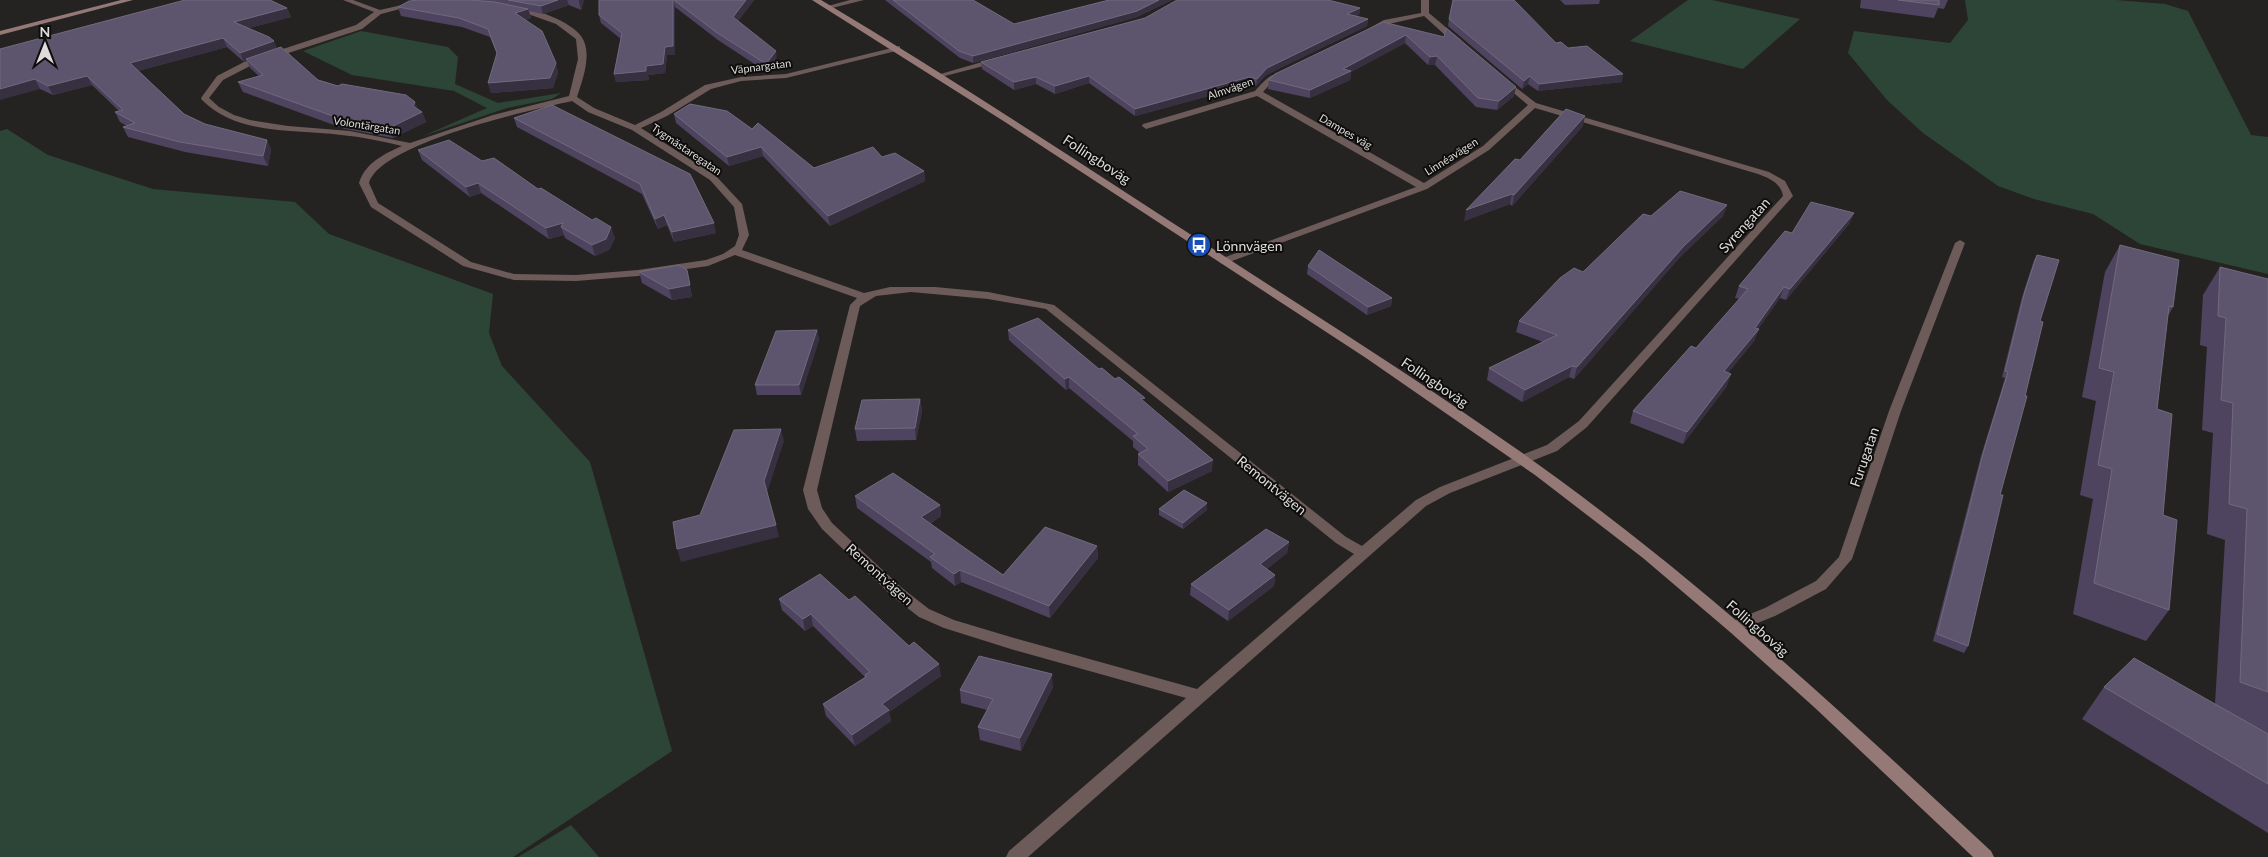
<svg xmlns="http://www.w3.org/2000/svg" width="2268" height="857" font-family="Lato,sans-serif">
<rect width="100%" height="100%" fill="#252321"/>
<path fill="#2d4536" d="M1688 0H1712L1800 19 1743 69 1630 41Z
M1965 0H2116L2165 4 2188 11 2251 135 2268 137V274L2140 244 2093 214 2034 199 1998 186 1923 133 1887 100 1848 53 1854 31 1950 43 1968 20Z
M361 31 448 47 458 57 455 84 498 103 561 93 552 99 507 108 423 136 487 108 454 91 352 75 303 51Z
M7 129 48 155 153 189 295 202 329 234 493 294 489 333 502 366 590 462 672 751 513 857H0V131Z
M571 825 599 857H518Z"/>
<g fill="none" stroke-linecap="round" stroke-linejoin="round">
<path fill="#6c5b59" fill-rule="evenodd" d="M343 0H353L380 10 415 2 419 4 381 14 362 29 252 65 223 80 209 98 219 107 234 115 250 120 288 126 350 131 410 143 493 115 569 96 578 59 576 39 556 24 514 9V5H517C536 10 580 23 585 44 590 61 582 81 577 97L594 108 635 125 661 112 705 85 741 77 786 74 900 46V50L786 78 741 81 711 89 667 116 641 128 716 176 742 204 749 235 742 250 864 293 890 287H935L988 292 1054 305 1346 537 1362 546 1416 500 1440 487 1547 445 1579 421 1783 196C1781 183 1769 178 1758 174L1535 108 1489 150 1427 189 1224 264 1220 263V259L1416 187 1257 96 1146 129 1142 126 1143 124 1255 91C1263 82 1272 71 1286 72V76L1273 81 1263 92 1424 183 1483 146 1528 105 1499 81V77H1502L1536 103 1769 172 1785 181 1793 196 1587 427 1557 451 1450 493 1426 506 1028 857H1006L1009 851 1186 698 1014 650 944 628 919 617 892 596 822 529 808 509 803 490 850 305 857 298 735 255 708 266 638 276 576 281 514 280 463 266 371 207 359 183C365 163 384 154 402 146 382 141 362 137 341 135 295 129 238 136 202 100L201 98 217 76 246 61 356 25 374 12ZM572 101 588 112 632 130 710 180 734 207 739 235 735 246 723 254 706 260 638 270 576 275 514 274 471 262 378 203 369 183C380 143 531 110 572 101ZM911 292 988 299 1046 309 1336 543 1354 554 1197 689 1014 638 954 620 929 609 902 588 832 523 822 508 817 490 860 306 876 296Z
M850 0H864L828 9 824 7Z
M1421 0H1429V13L1461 40V44H1455L1424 16 1389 24 1372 31 1368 29 1384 20 1421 13Z
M996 58 1000 60 999 62 941 77 937 75Z
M1960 240 1965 243 1901 411 1852 559 1826 589 1775 616 1735 632 1730 630 1727 626 1730 622 1765 608 1816 581 1839 557 1889 411 1955 243Z"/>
<path fill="#957976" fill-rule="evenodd" d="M121 0H133L0 35V31Z
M812 0H821C957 81 1088 169 1221 254 1349 337 1480 418 1601 511 1739 616 1865 734 1991 851L1994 857H1973L1814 707 1730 632 1643 558 1535 475 1366 358 1005 122Z"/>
</g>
<path fill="#4e445f" d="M419 0H584L581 10 569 5 543 14 529 11 531 18 525 20 558 72 553 88 491 93 488 83 497 54 490 37 462 27 401 16 398 7Z
M599 0H754L738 21 777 60 768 73 718 40 675 7V55H667L665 73 648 75 649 80 616 82 614 74 621 39 601 23 599 15Z
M885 0H973L1014 24 1109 0H1172L1137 17 973 63 960 58Z
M1560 0H1600L1599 4 1565 5Z
M1861 0H1948L1944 9 1938 8 1934 18 1860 8Z
M287 8 291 17 249 28 277 49 318 80 338 86 419 110 422 112 426 122 393 138 345 129 243 92 238 82 259 76 250 68 247 61 244 62 227 47 138 71 184 114 205 124 267 140 271 150 268 166 185 152 128 137 123 127 127 126 120 122 115 112 119 111 92 85 53 95 40 89 0 49Z
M1360 8 1359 15 1356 16 1368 19 1367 26 1266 75 1256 86 1249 85 1135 116 1089 83 1055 94 1036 84 1014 90 982 69 981 62 1145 18Z
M1449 19 1556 43 1568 48 1622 82 1538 91 1528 84 1522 89 1448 26Z
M1383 22 1514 96 1497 110 1476 107 1435 65H1428L1405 43 1351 72 1350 80 1310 98 1268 89 1269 80Z
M552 105 716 233 674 242 667 225 658 229 642 194 517 127 514 118Z
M674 114 752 129 814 168 882 157 924 171 925 181 830 226 763 156 729 166 676 123Z
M1583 126 1512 206 1510 204 1464 221 1520 160Z
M418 150 482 161 538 189 615 238 609 250 595 256 565 238 564 235 549 239 481 193 470 197 422 160Z
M1727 205 1723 216 1680 257 1574 379 1569 377 1522 402 1487 380 1489 368 1543 342 1516 332 1519 321 1583 272 1651 216Z
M1854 213 1849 224 1786 300 1780 298 1758 329H1759L1754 341 1728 373 1727 386 1683 444 1630 423 1633 411 1696 348 1740 299 1735 298 1739 286 1792 233Z
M2120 245 2173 307 2168 316 2157 409 2163 515 2169 610 2146 641 2073 614 2093 499 2080 495 2096 401 2082 397 2105 272Z
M2037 255 2040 321 2000 495 1968 646 1964 653 1933 641 1981 456 2005 378 2002 377 2022 297 2034 260Z
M1308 266 1392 298 1391 306 1367 315 1307 274Z
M2220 267 2268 279V833L2082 719 2104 687 2215 704 2225 540 2207 534 2213 433 2202 430 2207 347 2200 345 2203 295Z
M687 270 692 297 672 300 642 283 639 272Z
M817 330 819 340 801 395H757L755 385Z
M1008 330 1099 369 1115 379 1145 403 1212 471 1168 492 1138 465V454L1140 453 1133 447V441L1069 388 1066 390 1009 340Z
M920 399 922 411 916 440 857 441 855 429Z
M855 496 940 505 941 516 930 524 1003 575 1097 546 1098 558 1050 618 961 582 955 586 932 568 931 562 857 508Z
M1207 503V510L1183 529 1159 515V509Z
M1289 542 1287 553 1267 569 1275 575 1274 586 1228 621 1190 595 1191 584Z
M779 599 849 600 941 676 889 712 891 721 855 746 826 716 823 704 865 677 813 626 805 631 782 610Z
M1053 687 1021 751 980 740 978 727 987 710 961 703 960 690Z"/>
<path fill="#373041" d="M558 0H567L569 5 543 14 541 6Z
M579 0H584L581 10 579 2Z
M673 0 675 7V55H667L665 73 648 75 649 80 616 82 614 74 646 66 665 47Z
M746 0H754L735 25 733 17Z
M1159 0H1172L1137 17 973 63V56Z
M287 8 291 17 238 31 234 22Z
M1360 8 1359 15 1347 21V14Z
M528 9 531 18 518 22 515 13Z
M1368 19 1367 26 1266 75 1256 86 1257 79 1267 68Z
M1406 35 1405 43 1351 72 1350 80 1310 98V90L1343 69Z
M223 38 227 47 134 72 130 63Z
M274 41 278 50 246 59 247 61 244 62 240 53Z
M776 51 777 60 768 73 766 64Z
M1437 56 1435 65H1428L1430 57Z
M556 63 558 72 553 88 491 93 488 83Z
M1623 74 1622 82 1538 91 1539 84Z
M87 76 92 85 53 95 48 86Z
M1089 76V83L1055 94V86Z
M1530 76 1528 84 1522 89 1524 81Z
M1036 77V84L1014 90V82Z
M1249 77V85L1135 116V109Z
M35 79 40 89 0 100V89Z
M1516 87 1514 96 1497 110 1499 101Z
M415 102 419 112H422L426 122 393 138 389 128 413 106Z
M1585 116 1583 126 1512 206 1514 195Z
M267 140 271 150 268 166 263 156Z
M761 147 763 156 729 166 727 157Z
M924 171 925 181 830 226 828 216Z
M478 183 481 193 470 197 466 187Z
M1512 194 1510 204 1464 221 1466 210Z
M1727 205 1723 216 1680 257 1574 379 1577 367 1683 247Z
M1854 213 1849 224 1786 300 1790 289Z
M664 215 667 225 658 229 655 219Z
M563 223 561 227 564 235 549 239 546 228Z
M714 223 716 233 674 242 672 232Z
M611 227 615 238 609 250 595 256 592 245Z
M687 270 692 297 672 300 669 289Z
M1784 287 1780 298 1751 339 1759 329 1754 341 1720 383 1724 371Z
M1392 298 1391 306 1367 315 1368 307Z
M817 330 819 340 801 395 799 385Z
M1572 366 1569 377 1522 402 1525 390Z
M1731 374 1727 386 1683 444 1687 432Z
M1069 377V388L1066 390 1065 379Z
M920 399 922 411 916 440 915 428Z
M781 429 784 441 767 493 764 481Z
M1213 460 1212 471 1168 492V481Z
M1207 503V510L1183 529V523Z
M940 505 941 516 922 529 921 517Z
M776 525 779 537 681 562 677 549Z
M1289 542 1287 553 1259 576 1260 564Z
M1097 546 1098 558 1050 618 1049 606Z
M960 570 961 582 955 586 954 574Z
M1275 575 1274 586 1228 621 1229 610Z
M811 614 813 626 805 631 803 619Z
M939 664 941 676 889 712 891 721 855 746 852 735 882 704Z
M1052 674 1053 687 1021 751 1020 738Z"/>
<path fill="#5d556d" stroke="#716a7e" d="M185 0H270L287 8 234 22 269 37 274 41 240 53 223 38 130 63 184 114 205 124 267 140 263 156 180 142 123 127 135 123 115 112 123 110 87 76 48 86 35 79 0 89V49Z
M419 0H470L495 2 528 9 515 13 542 31 556 63 550 78 488 83 497 53 488 29 459 18 398 7 409 1Z
M508 0H558L541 6Z
M599 0H673V46L665 47 663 64 646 66V71L614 74 622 33 599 15Z
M674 0H746L733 17 776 51 766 64 716 32Z
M893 0H973L1014 24 1109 0H1159L1137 11 973 56 959 51Z
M1177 0H1328L1360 8 1347 14 1368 19 1267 68 1257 79 1249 77 1135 109 1089 76 1055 86 1036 77 1014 82 981 62 1145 18Z
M1453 0H1514L1556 43 1561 42 1568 48 1587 46 1623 74 1539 84 1530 76 1524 81 1449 19Z
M1898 0H1939V5Z
M1383 22 1444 37 1446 28 1516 87 1499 101 1478 98 1437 56 1430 57 1406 35 1343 69 1351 71 1310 90 1269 80 1275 74Z
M281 47 318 80 338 86 342 84 406 95 415 102 413 106 422 112 389 128 341 119 238 82 263 75 246 59Z
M690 104 727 111 752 129 758 123 814 168 873 147 882 157 895 153 924 171 828 216 761 147 727 157 674 114Z
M552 105 690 174 714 223 672 232 664 215 655 219 640 184 514 118Z
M1566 109 1585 116 1514 195 1512 194 1466 210 1515 159 1520 160Z
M449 140 482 161 494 158 538 189 541 188 592 220 596 218 611 227 606 239 592 245 561 227 563 223 546 228 478 183 466 187 418 150Z
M1680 191 1727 205 1683 247 1577 367 1572 366 1525 390 1489 368 1557 335 1519 321 1560 278 1574 268 1583 272 1643 214 1651 216Z
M1811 202 1854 213 1790 289 1784 287 1755 328 1759 329 1724 371 1731 374 1687 432 1633 411 1691 346 1696 348 1748 289 1739 286 1785 231 1792 233Z
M2120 245 2179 260 2173 307 2169 306 2157 409 2172 414 2163 515 2177 520 2169 610 2094 583 2112 469 2098 465 2114 372 2099 368Z
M1319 250 1392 298 1368 307 1308 266Z
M2037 255 2059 260 2040 321 2043 322 2025 396H2027L2000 495H2003L1968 646 1937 634 1984 450 2008 372 2005 371 2025 291Z
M679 265 687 270 690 285 669 289 639 272Z
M2220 267 2268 279V692L2240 682 2247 509 2229 504 2233 403 2221 400 2226 318 2218 316Z
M1038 318 1099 369 1102 368 1115 379 1119 377 1145 398 1141 399 1213 460 1168 481 1138 454 1148 449 1133 436 1138 434 1069 377 1065 379 1008 330Z
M817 330 799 385H755L776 331Z
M920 399 915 428 855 429 862 400Z
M781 429 764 481 776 525 677 549 673 522 700 515 734 430Z
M893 473 940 505 921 517 1003 575 1045 527 1097 546 1049 606 960 570 954 574 930 557 935 554 855 496Z
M1184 490 1207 503 1183 523 1159 509Z
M1266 529 1289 542 1260 564 1275 575 1229 610 1191 584Z
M820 574 849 600 855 596 909 646 914 642 939 664 882 704 889 710 852 735 823 704 866 677 865 675 870 672 811 614 803 619 779 599Z
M979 656 1052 674 1020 738 978 727 993 699 960 690Z
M2134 658 2268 734V784L2104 687Z"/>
<defs>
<g id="bus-disc" transform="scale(1.25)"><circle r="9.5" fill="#1a4fb4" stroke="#0e0d0c"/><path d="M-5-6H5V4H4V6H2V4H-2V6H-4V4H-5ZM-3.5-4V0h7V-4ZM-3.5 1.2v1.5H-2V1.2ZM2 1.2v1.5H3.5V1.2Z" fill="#fff"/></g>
</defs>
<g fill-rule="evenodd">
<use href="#bus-disc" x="1199" y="245"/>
</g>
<g text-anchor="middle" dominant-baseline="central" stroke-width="4" stroke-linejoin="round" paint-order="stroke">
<g font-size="11" fill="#dddcdb" stroke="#0e0d0c">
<text transform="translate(761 66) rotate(-7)">Väpnargatan</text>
<text transform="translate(1230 88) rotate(-19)">Almvägen</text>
<text transform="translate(367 125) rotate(9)">Volontärgatan</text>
<text transform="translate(1346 131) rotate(30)">Dampes väg</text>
<text transform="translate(687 149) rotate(34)">Tygmästaregatan</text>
<text transform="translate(1451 156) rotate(-32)">Linnéavägen</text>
</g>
<g font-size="14" fill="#dddcdb" stroke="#0e0d0c">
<text transform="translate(1097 159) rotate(33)">Follingboväg</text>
<text transform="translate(1744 225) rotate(-48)">Syrengatan</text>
<text transform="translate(1435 382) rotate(34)">Follingboväg</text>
<text transform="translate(1864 457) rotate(-71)">Furugatan</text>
<text transform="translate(1272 485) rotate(39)">Remontvägen</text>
<text transform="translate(880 574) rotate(42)">Remontvägen</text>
<text transform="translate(1758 628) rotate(41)">Follingboväg</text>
</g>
<g font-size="14" fill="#dddcdb" stroke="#0e0d0c" text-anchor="start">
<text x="1216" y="245">Lönnvägen</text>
</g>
</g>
<g transform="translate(45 45)" stroke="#0e0d0c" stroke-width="4" paint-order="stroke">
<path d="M0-4L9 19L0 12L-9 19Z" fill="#dddcdb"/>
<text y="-8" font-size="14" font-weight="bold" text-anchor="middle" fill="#dddcdb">N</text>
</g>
</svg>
